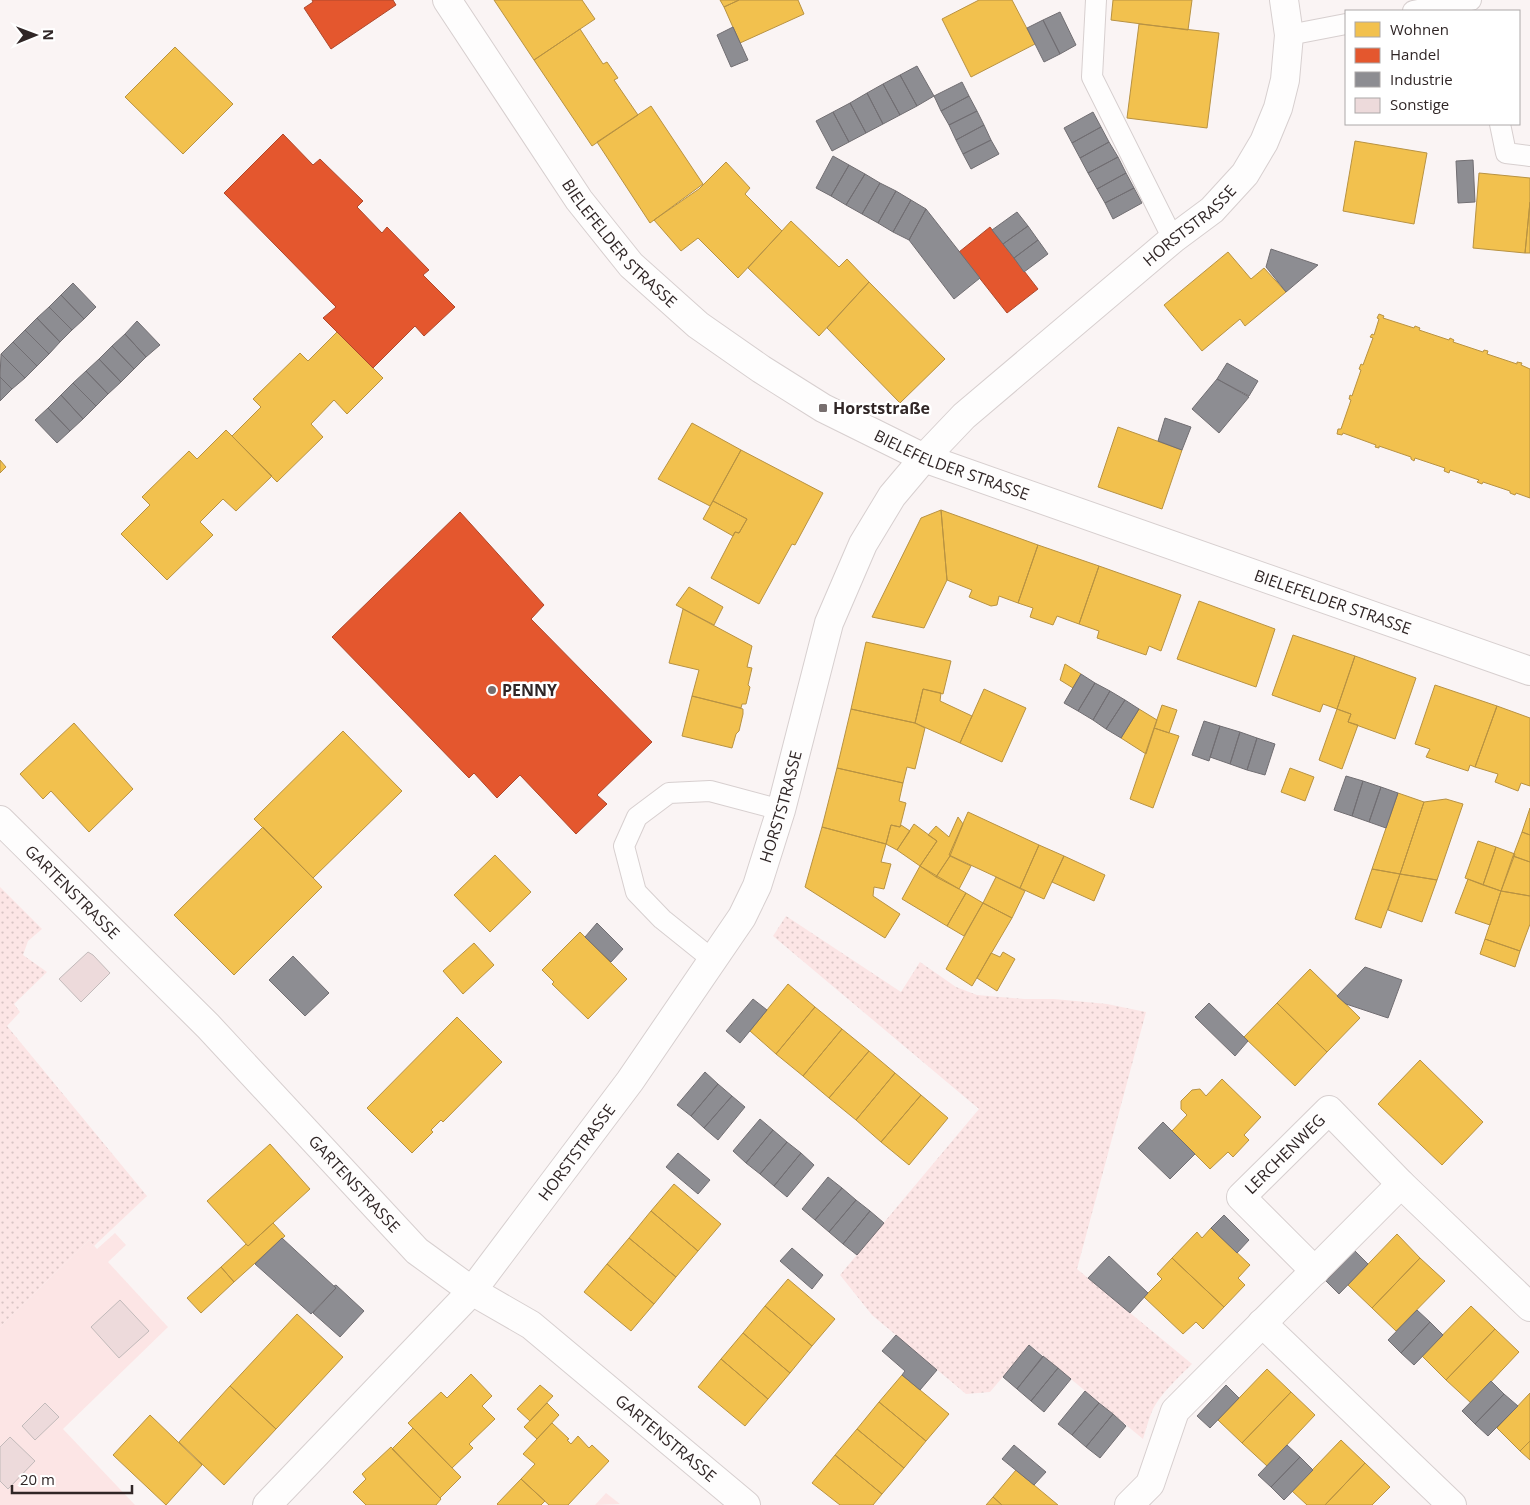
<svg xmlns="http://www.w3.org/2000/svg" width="1530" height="1505" font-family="'Open Sans',sans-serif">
<defs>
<pattern id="park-dots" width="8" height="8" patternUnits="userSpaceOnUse" patternTransform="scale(1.25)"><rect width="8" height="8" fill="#fce5e5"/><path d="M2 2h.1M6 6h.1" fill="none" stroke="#d8c4c4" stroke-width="1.8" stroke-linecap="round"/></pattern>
</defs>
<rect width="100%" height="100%" fill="#faf4f4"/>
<path fill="#fce5e5" d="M115 1233 126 1245 108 1262 168 1327 63 1429 135 1505H0V1327L89 1240 97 1249Z
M606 1493 620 1504 595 1505Z"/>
<path fill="url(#park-dots)" d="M0 887 42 929 28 941 23 955 47 972 14 1004 20 1012 7 1026 147 1196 94 1246 89 1240 0 1327Z
M786 916 901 992 920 962 956 987 977 995 1024 999H1054L1107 1004 1146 1012 1077 1269 1192 1364C1178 1378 1162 1392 1153 1409 1149 1418 1146 1429 1143 1439L1030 1345 990 1392 966 1394 872 1315 840 1275 979 1109 773 936Z"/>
<path fill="#f2c14e" stroke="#b89242" d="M494 0H582L595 19 534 60Z
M720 0H739L724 7Z
M739 0H798L804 14 740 43 724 7Z
M979 0H1012L1035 44 971 77 942 19Z
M1113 0H1192L1188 30 1111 20Z
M1139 24 1219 33 1207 128 1127 118Z
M580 29 603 64 607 62 618 78 614 80 638 115 592 146 534 60Z
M175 47 233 104 183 154 125 97Z
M651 106 703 184 650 223 597 142Z
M1355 141 1427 153 1414 224 1343 211Z
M726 162 750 188 745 194 782 231 738 278 698 238 681 251 654 220 699 189Z
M1479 173 1530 178V202L1525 253 1473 248Z
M1530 202V253H1525Z
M791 221 839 267 847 259 869 282 819 336 748 268Z
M1228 252 1251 279 1264 268 1286 292 1245 326 1240 319 1202 351 1164 305Z
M869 282 945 359 900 403 827 328Z
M1379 314 1384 316 1383 318 1414 328 1415 326 1420 328 1419 330 1449 340 1450 338 1454 340 1453 342 1483 352 1484 350 1488 351 1487 354 1517 364V362L1522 363 1521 365 1530 369V498L1516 493 1515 495 1510 493V491L1483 482 1482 484 1477 482 1479 480 1450 470 1449 473 1444 471 1445 468 1415 458 1414 461 1411 459V457L1379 446V448L1375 447 1376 445 1343 433 1342 435 1337 434 1338 429H1341L1351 400 1349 399 1350 395 1352 396 1361 370 1359 369 1361 364 1363 365 1373 338 1370 337 1372 334 1374 335 1379 319 1377 318Z
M337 332 383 378 347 414 334 400 311 424 323 437 277 482 232 436 261 407 253 399 300 353 308 361Z
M692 423 741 450 710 506 658 479Z
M1118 427 1182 450 1162 509 1098 487Z
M226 430 272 476 236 511 223 499 200 522 213 535 167 580 121 534 150 505 142 497 189 451 197 459Z
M741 450 823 493 795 545 792 544 759 604 711 578 735 532 739 533 747 519 713 501Z
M0 460 6 467 0 473Z
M713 501 747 519 739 533 735 532 733 536 703 519Z
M941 510 1038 545 1018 603 999 596 997 605 991 606 969 597 972 590 947 580Z
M941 510 947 580 924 628 872 617 921 518Z
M1038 545 1099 566 1079 624 1057 616 1053 625 1030 617 1033 608 1018 603Z
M1099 566 1181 595 1161 651 1149 646 1146 655 1097 638 1099 631 1079 624Z
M689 587 723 607 714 625 676 605Z
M1199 601 1275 629 1256 687 1177 659Z
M683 609 752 646 747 667 752 668 748 685 750 687 746 704H742L741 708 692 696 699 670 669 663Z
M1293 635 1355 656 1337 709 1323 704 1320 712 1272 695Z
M866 642 951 661 943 694 923 689 915 723 851 709Z
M1355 656 1416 678 1395 739 1348 722 1351 714 1337 709Z
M1065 664 1081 674 1073 688 1060 680Z
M1435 685 1497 706 1475 767 1470 765 1468 771 1426 757 1430 749 1415 744Z
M923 689 941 693 940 701 972 716 960 743 915 723Z
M984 689 1026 708 1002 762 960 743Z
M692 696 743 709V714L739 731 736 734 732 748 682 736Z
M1162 705 1177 710 1169 733 1154 728Z
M1497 706 1530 718V786L1521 783 1518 791 1495 782 1498 774 1475 767Z
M851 709 915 723 925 728 915 769 907 767 903 783 837 768Z
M1139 709 1157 720 1146 754 1121 738Z
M1337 709 1351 714 1348 722 1358 725 1342 769 1319 760Z
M74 723 133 789 89 832 51 791 43 799 20 774Z
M1154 728 1179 736 1153 808 1130 799Z
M343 731 402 791 313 878 254 819Z
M837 768 903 783 899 801 906 803 900 827 891 825 886 844 822 827Z
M1290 768 1314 777 1305 801 1281 792Z
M1398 793 1424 802 1400 874 1372 869Z
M1446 799 1463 804 1437 880 1400 874 1424 802Z
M1530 808V835L1522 832Z
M968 812 1039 845 1020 888 949 855Z
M958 817 963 824 950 856 936 877 920 866 937 841 928 835 936 826 949 837Z
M914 824 937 841 920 866 897 850Z
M891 825 900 827 901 825 910 831 897 850 886 844Z
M263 827 322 887 234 975 174 915Z
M822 827 886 844 881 862 891 864 884 889 874 887 873 896 900 914 885 938 805 887Z
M1522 832 1530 835V862L1513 856Z
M1478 841 1496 847 1483 885 1465 878Z
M1039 845 1064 856 1044 899 1020 888Z
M1496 847 1515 854 1501 891 1483 885Z
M495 855 531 892 490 932 454 895Z
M950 856 971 866 959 889 936 877Z
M1064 856 1105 875 1094 901 1052 882Z
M1513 856 1530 862V896L1501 891Z
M920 866 966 893 947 926 902 899Z
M1372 869 1400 874 1381 928 1355 919Z
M1400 874 1437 880 1422 922 1388 910Z
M996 877 1025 891 1012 918 983 903Z
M1468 879 1501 891 1490 925 1455 913Z
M1501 891 1530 896V924L1520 951 1485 939Z
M966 893 983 903 964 936 947 926Z
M983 903 1012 918 972 986 946 969Z
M580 932 627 979 588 1019 552 984 554 982 542 970Z
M1485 939 1520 951 1515 967 1480 954Z
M474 943 494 965 463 994 443 971Z
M1003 952 1015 959 997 991 977 978 991 953 1000 957Z
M1310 969 1360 1018 1327 1052 1277 1003Z
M788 984 815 1007 776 1054 750 1031Z
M1277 1003 1327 1052 1295 1086 1244 1037Z
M815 1007 842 1029 803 1076 776 1054Z
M457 1017 502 1062 443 1122 441 1120 431 1130 433 1132 412 1153 367 1108Z
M842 1029 869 1051 829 1098 803 1076Z
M869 1051 895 1073 856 1120 829 1098Z
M1420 1060 1483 1122 1442 1165 1378 1104Z
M895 1073 921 1095 881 1142 856 1120Z
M1222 1079 1261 1117 1244 1135 1249 1140 1233 1157 1228 1152 1210 1169 1172 1131 1187 1115 1181 1109V1101L1192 1090 1200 1089 1206 1096Z
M921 1095 948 1118 909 1165 881 1142Z
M270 1144 310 1189 248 1246 207 1201Z
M674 1184 721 1224 698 1251 651 1211Z
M651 1211 698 1251 676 1277 629 1238Z
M273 1223 285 1236 234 1282 221 1267 246 1244 248 1246Z
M1211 1228 1250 1265 1238 1278 1245 1285 1224 1307 1172 1258 1197 1232 1202 1238Z
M1397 1234 1420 1258 1372 1308 1348 1285Z
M629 1238 676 1277 654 1304 607 1264Z
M1172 1258 1224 1307 1203 1329 1196 1322 1183 1334 1144 1297 1162 1279 1157 1274Z
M1420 1258 1445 1281 1396 1331 1372 1308Z
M607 1264 654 1304 631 1331 584 1292Z
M221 1267 234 1282 201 1313 187 1298Z
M788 1279 835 1319 812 1346 765 1306Z
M765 1306 812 1346 790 1373 743 1333Z
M1471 1306 1495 1329 1446 1380 1422 1356Z
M297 1314 343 1357 276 1429 230 1386Z
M1495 1329 1519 1352 1471 1403 1446 1380Z
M743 1333 790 1373 768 1399 721 1359Z
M721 1359 768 1399 745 1426 698 1387Z
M1267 1369 1291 1392 1242 1443 1218 1420Z
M471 1374 492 1396 482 1406 495 1419 469 1444 473 1448 452 1468 408 1423 441 1392 447 1398Z
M902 1375 949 1414 926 1441 879 1402Z
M540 1385 553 1396 530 1421 517 1409Z
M230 1386 276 1429 224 1485 179 1442Z
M1291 1392 1315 1415 1267 1466 1242 1443Z
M1530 1393V1441L1520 1451 1497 1428Z
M879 1402 926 1441 904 1468 857 1429Z
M547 1403 559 1415 537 1439 524 1427Z
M150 1415 202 1465 166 1505 113 1455Z
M552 1423 569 1439 567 1440 571 1444 578 1436 589 1448 592 1445 609 1461 568 1505H549L521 1479 535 1464 523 1454Z
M413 1428 461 1477 440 1498 392 1449Z
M857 1429 904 1468 882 1494 835 1455Z
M1341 1440 1365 1463 1325 1505H1307L1292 1491Z
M1530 1441V1460L1520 1451Z
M391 1447 441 1499 436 1505H366L353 1492 366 1479 362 1474Z
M835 1455 882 1494 873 1505H840L812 1483Z
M1365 1463 1390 1487 1372 1505H1325Z
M1016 1470 1058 1505H1002L993 1497Z
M521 1479 545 1501 541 1505H498L497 1504Z
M993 1497 1002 1505H986Z"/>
<path fill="#e4572e" stroke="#ae482c" d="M312 0H393L396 5 331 49 304 8 313 2Z
M283 134 313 165 320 159 363 201 357 207 382 233 387 227 429 270 423 275 455 307 424 336 415 326 373 368 323 318 336 307 224 193Z
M990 227 1038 289 1007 313 959 252Z
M460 512 544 605 531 619 652 742 597 795 607 804 576 834 520 775 497 798 474 773 469 778 332 637Z"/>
<path fill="#8d8d92" stroke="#716e72" d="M1060 12 1076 45 1060 54 1043 20Z
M1043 20 1060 54 1044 62 1027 28Z
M733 27 748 60 731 67 717 35Z
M917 66 934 96 917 106 900 75Z
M900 75 917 106 900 115 883 84Z
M962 82 969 96 941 111 934 96Z
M883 84 900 115 883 124 867 93Z
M867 93 883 124 866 133 850 103Z
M969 96 977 111 949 125 941 111Z
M850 103 866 133 849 142 833 112Z
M977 111 984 125 956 140 949 125Z
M833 112 849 142 832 151 816 121Z
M1093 112 1101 127 1072 143 1064 128Z
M984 125 991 140 963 154 956 140Z
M1101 127 1109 142 1080 158 1072 143Z
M991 140 999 154 971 169 963 154Z
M1109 142 1118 157 1088 173 1080 158Z
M833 156 849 165 831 196 816 188Z
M1118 157 1126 173 1097 189 1088 173Z
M1473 160 1475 202 1458 203 1456 161Z
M849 165 865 174 846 205 831 196Z
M1126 173 1134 188 1105 203 1097 189Z
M865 174 880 183 862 214 846 205Z
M880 183 896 191 878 223 862 214Z
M1134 188 1142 203 1113 219 1105 203Z
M896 191 911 200 893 232 878 223Z
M911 200 926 209 909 240 893 232Z
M926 209 980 278 954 299 909 240Z
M1017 212 1028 226 1003 244 992 230Z
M1028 226 1038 240 1014 258 1003 244Z
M1038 240 1048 254 1024 272 1014 258Z
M1271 249 1318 265 1286 292 1266 267Z
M73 283 96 307 84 319 61 295Z
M61 295 84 319 72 330 49 307Z
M49 307 72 330 60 342 37 318Z
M37 318 60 342 49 354 25 330Z
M137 321 160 345 146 357 125 334Z
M25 330 49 354 37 366 13 342Z
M125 334 146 357 134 369 112 346Z
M13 342 37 366 25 378 1 354Z
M112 346 134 369 121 382 99 359Z
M1 354 25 378 12 389 0 377Z
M99 359 121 382 108 394 86 371Z
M1227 363 1258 381 1249 396 1217 379Z
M86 371 108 394 96 406 73 383Z
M0 377 12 389 0 401Z
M1217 379 1249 397 1219 433 1192 409Z
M73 383 96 406 83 419 61 395Z
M61 395 83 419 70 431 48 408Z
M48 408 70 431 57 443 35 420Z
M1165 418 1191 427 1182 450 1158 441Z
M1081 674 1095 683 1078 711 1064 703Z
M1095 683 1110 691 1093 720 1078 711Z
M1110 691 1125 700 1106 729 1093 720Z
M1125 700 1139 709 1121 738 1106 729Z
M1204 721 1220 726 1209 761 1192 755Z
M1220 726 1240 732 1230 764 1210 757Z
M1240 732 1257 738 1247 770 1230 764Z
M1257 738 1275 744 1265 775 1247 770Z
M1346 776 1363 781 1352 816 1334 810Z
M1363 781 1381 787 1369 822 1352 816Z
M1381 787 1398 793 1386 828 1369 822Z
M597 923 623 949 611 962 585 937Z
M293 956 329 993 305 1016 269 980Z
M1365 967 1402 980 1388 1018 1346 1004 1337 996Z
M753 999 767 1010 740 1043 726 1031Z
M1209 1003 1248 1041 1235 1056 1195 1017Z
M705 1072 718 1084 691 1116 677 1105Z
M718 1084 732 1096 704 1128 691 1116Z
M732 1096 745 1107 718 1140 704 1128Z
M760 1119 773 1130 746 1163 733 1151Z
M1163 1122 1195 1154 1170 1179 1138 1148Z
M773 1130 787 1142 760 1174 746 1163Z
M787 1142 801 1153 774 1186 760 1174Z
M678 1153 710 1180 698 1194 666 1167Z
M801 1153 814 1165 787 1197 774 1186Z
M828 1177 842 1188 815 1220 802 1209Z
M842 1188 856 1200 829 1232 815 1220Z
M856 1200 870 1211 843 1244 829 1232Z
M870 1211 884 1223 857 1255 843 1244Z
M1224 1215 1249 1240 1237 1253 1211 1228Z
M282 1238 336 1288 311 1314 255 1264Z
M792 1248 823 1275 812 1289 780 1261Z
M1355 1251 1368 1264 1339 1294 1326 1281Z
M1109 1256 1148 1293 1130 1313 1088 1278Z
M336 1285 364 1311 340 1337 313 1313 336 1288 334 1286Z
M1417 1310 1430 1322 1401 1353 1388 1340Z
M1430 1322 1443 1335 1414 1365 1401 1353Z
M896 1335 937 1370 920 1390 902 1375 905 1371 882 1351Z
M1029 1345 1043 1357 1017 1389 1003 1377Z
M1043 1356 1058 1368 1031 1401 1017 1389Z
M1058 1368 1071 1379 1044 1412 1031 1401Z
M1491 1381 1504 1394 1475 1424 1462 1411Z
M1226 1385 1239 1398 1210 1428 1197 1416Z
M1085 1391 1099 1403 1072 1435 1058 1424Z
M1504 1394 1518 1406 1488 1436 1475 1424Z
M1099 1403 1113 1414 1086 1447 1072 1435Z
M1113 1414 1126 1426 1100 1458 1086 1447Z
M1014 1445 1046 1472 1034 1485 1002 1459Z
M1287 1445 1300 1457 1271 1487 1258 1475Z
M1300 1457 1313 1470 1284 1500 1271 1487Z"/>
<path fill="#eddadb" stroke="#c2baba" d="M88 952 93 955 110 973 81 1002 59 979Z
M120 1300 149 1331 119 1358 91 1327Z
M45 1403 59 1417 35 1440 22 1426Z
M10 1437 35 1461 8 1489 0 1481V1447Z"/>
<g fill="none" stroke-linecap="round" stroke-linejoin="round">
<g stroke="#d7cfcf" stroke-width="22">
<path id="service" d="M1096 0 1092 77 1173 239
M1413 11 1471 0
M1289 35 1346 24
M1500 124 1506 153 1530 156
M713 960 662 919 636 892 624 846 637 817 669 793 710 791 781 810"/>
</g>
<g stroke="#d7cfcf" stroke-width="30">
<g id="minor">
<path id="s1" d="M447 0 579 200 631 265 698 325 761 369 823 408 924 458 1530 671"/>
<path id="s2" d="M0 820 208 1026 417 1251 472 1291 531 1325 746 1505"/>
<path id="s3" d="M1315 1271 1241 1197 1329 1110 1401 1184"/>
<path d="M1262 1323 1452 1505"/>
<path id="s4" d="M267 1505 472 1291 630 1081 742 917 757 886 781 810 829 623 863 544 892 496 924 458 964 416 1173 239 1212 210 1245 174 1264 142 1278 108 1285 80 1289 35 1284 0"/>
<path d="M1129 1505 1150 1484 1175 1411 1401 1184 1530 1307"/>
</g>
</g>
<use href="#service" stroke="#fefdfd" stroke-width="20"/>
<use href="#minor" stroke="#fefdfd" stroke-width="28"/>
</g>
<g fill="#776e6e" stroke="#fff" stroke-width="2">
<rect x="818" y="403" width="10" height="10" rx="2.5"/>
<circle cx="492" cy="690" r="5"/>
</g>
<g text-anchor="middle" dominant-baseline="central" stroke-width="5" stroke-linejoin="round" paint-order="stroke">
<g font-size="16" fill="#302626" stroke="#fff">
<text stroke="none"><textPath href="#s4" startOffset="1610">HORSTSTRASSE</textPath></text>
<text stroke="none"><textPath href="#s1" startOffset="299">BIELEFELDER STRASSE</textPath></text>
<text stroke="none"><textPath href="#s1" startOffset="704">BIELEFELDER STRASSE</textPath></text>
<text stroke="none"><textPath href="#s1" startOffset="1109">BIELEFELDER STRASSE</textPath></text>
<text stroke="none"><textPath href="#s4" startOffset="875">HORSTSTRASSE</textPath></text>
<text stroke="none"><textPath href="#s2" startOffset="102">GARTENSTRASSE</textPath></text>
<text stroke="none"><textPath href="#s4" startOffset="470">HORSTSTRASSE</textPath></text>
<text stroke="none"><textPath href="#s3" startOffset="166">LERCHENWEG</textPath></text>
<text stroke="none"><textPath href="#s2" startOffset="508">GARTENSTRASSE</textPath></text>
<text stroke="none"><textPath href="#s2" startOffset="912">GARTENSTRASSE</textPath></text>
</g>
<g font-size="16" font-weight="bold" fill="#302626" stroke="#fff" text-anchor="start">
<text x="833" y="408">Horststraße</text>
<text x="502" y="690">PENNY</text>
</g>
</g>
<rect x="1345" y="10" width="175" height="115" fill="#ffffff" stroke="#aca8a8"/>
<rect x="1355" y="22" width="25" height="15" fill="#f2c14e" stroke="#aca8a8"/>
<text x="1390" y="35" font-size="15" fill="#302626">Wohnen</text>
<rect x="1355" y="48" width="25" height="15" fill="#e4572e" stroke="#aca8a8"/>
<text x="1390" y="60" font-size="15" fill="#302626">Handel</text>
<rect x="1355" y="72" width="25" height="15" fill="#8d8d92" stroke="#aca8a8"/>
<text x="1390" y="85" font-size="15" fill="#302626">Industrie</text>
<rect x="1355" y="98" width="25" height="15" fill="#eddadb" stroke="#aca8a8"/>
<text x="1390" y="110" font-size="15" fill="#302626">Sonstige</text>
<g transform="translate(35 35) rotate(89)" stroke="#ffffff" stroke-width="4" paint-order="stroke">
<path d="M0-4L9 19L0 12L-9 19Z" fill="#302626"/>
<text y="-8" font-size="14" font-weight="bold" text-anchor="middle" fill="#302626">N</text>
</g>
<path d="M12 1485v8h120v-8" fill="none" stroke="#302626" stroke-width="2.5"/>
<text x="20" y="1485" font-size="15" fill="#302626" stroke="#ffffff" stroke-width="4" paint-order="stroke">20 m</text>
</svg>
